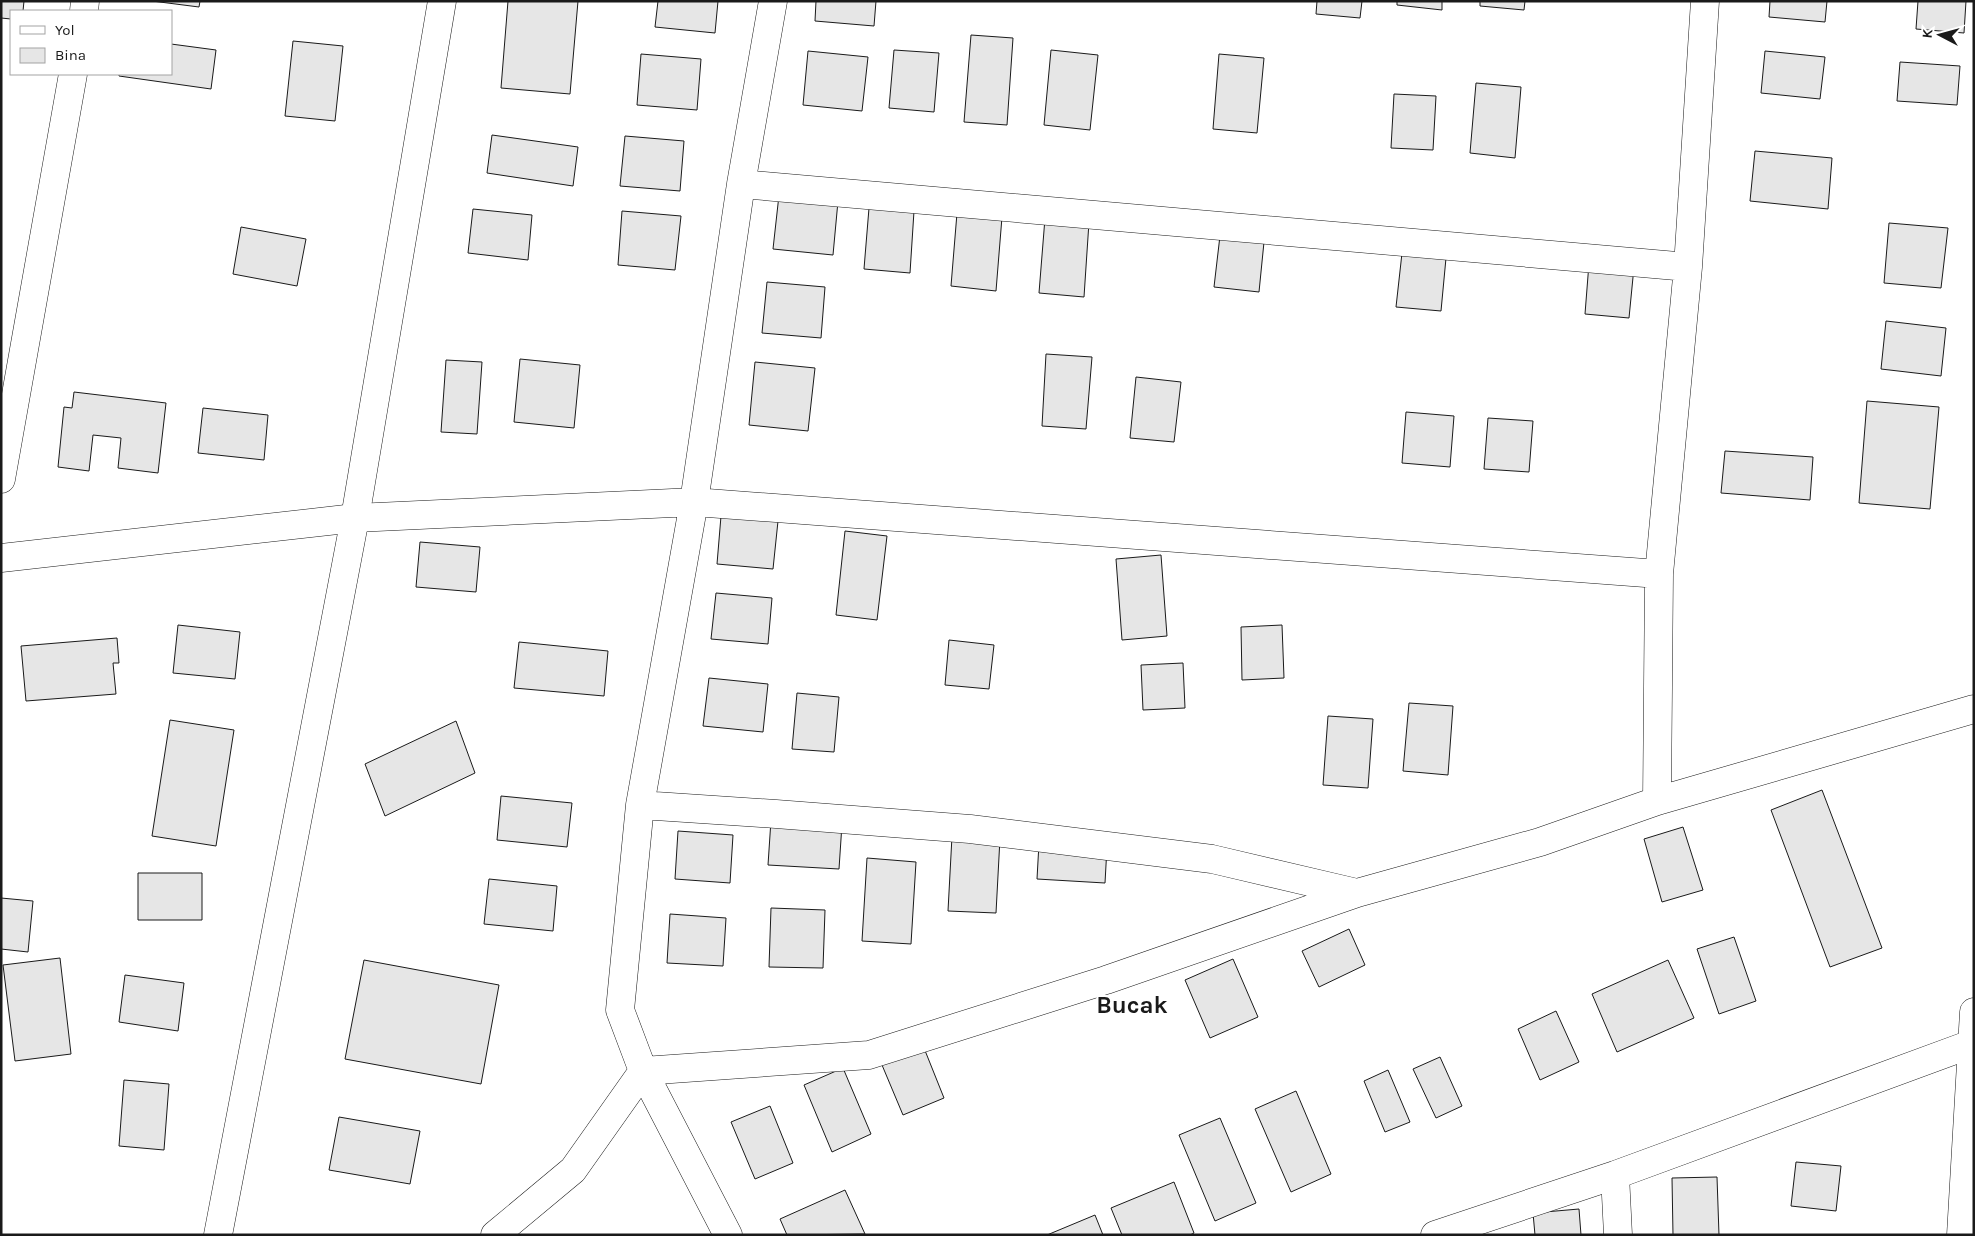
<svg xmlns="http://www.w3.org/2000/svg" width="1975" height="1236" font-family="Karla,sans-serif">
<rect width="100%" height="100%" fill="#fff"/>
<path fill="#e6e6e6" stroke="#1a1a1a" d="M1 1H24L23 11H11V19L1 18Z
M152 1H200L199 7Z
M508 1H578L570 94 501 88Z
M658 1H718L715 33 655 27Z
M816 1H876L874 26 815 21Z
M1317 1H1362L1360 18 1316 14Z
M1397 1H1442V10L1397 5Z
M1480 1H1525L1524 10 1480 6Z
M1770 1H1827L1825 22 1769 17Z
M1918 1H1966L1964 33 1916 29Z
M971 35 1013 38 1007 125 964 122Z
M293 41 343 46 335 121 285 116Z
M171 44 216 50 211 89 119 76V74H171Z
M894 50 939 53 934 112 889 108Z
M1051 50 1098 55 1090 130 1044 125Z
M808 51 868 57 862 111 803 105Z
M1765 51 1825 57 1820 99 1761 93Z
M641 54 701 59 697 110 637 105Z
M1219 54 1264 58 1257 133 1213 129Z
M1900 62 1960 66 1957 105 1897 101Z
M1476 83 1521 87 1515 158 1470 153Z
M1394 94 1436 96 1433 150 1391 148Z
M492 135 578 147 573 186 487 173Z
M625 136 684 141 680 191 620 186Z
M1755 151 1832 158 1828 209 1750 201Z
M779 195 838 201 833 255 773 249Z
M869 208 914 211 910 273 864 269Z
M473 209 532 215 528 260 468 253Z
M622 211 681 216 675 270 618 265Z
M957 213 1002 217 996 291 951 286Z
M1045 218 1089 222 1084 297 1039 293Z
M1889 223 1948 228 1941 288 1884 283Z
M241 227 306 239 297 286 233 274Z
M1221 227 1265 232 1259 292 1214 287Z
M1402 253 1446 258 1441 311 1396 307Z
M1589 263 1634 267 1629 318 1585 314Z
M767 282 825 287 821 338 762 333Z
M1886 321 1946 328 1941 376 1881 369Z
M1046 354 1092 357 1086 429 1042 426Z
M520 359 580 365 574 428 514 422Z
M446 360 482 362 477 434 441 432Z
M755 362 815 368 808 431 749 425Z
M1136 377 1181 382 1174 442 1130 438Z
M74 392 166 403 158 473 118 468 121 438 93 435 89 471 58 467 64 407 72 408Z
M1867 401 1939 407 1930 509 1859 503Z
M203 408 268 415 264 460 198 453Z
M1406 412 1454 416 1450 467 1402 463Z
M1488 418 1533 421 1529 472 1484 469Z
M1725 451 1813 457 1810 500 1721 493Z
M721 516 778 521 773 569 717 564Z
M845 531 887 536 877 620 836 615Z
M420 542 480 547 476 592 416 587Z
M1161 555 1167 636 1122 640 1116 559Z
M716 593 772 598 768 644 711 639Z
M178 625 240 632 235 679 173 673Z
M1282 625 1284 678 1242 680 1241 627Z
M117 638 119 663H113L116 694 26 701 21 646Z
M949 640 994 645 989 689 945 685Z
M519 642 608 651 604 696 514 688Z
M1183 663 1185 708 1143 710 1141 665Z
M709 678 768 684 763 732 703 726Z
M797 693 839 697 834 752 792 749Z
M1409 703 1453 706 1448 775 1403 771Z
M1328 716 1373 719 1368 788 1323 785Z
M170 720 234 730 216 846 152 836Z
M456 721 475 773 385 816 365 764Z
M1822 790 1882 948 1830 967 1771 810Z
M501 796 572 803 567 847 497 840Z
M771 820 842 824 839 869 768 865Z
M1683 827 1703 890 1662 902 1644 839Z
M678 831 733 835 730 883 675 879Z
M952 836 1000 838 996 913 948 911Z
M1039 843 1107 847 1105 883 1037 879Z
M867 858 916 862 911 944 862 941Z
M138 873H202V920H138Z
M489 879 557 886 553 931 484 924Z
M1 898 33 901 28 952 1 949Z
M771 908 825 910 823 968 769 967Z
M670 914 726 918 723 966 667 963Z
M1349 929 1365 965 1319 987 1302 951Z
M1734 937 1756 1001 1719 1014 1697 949Z
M60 958 71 1054 15 1061 3 965Z
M1233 959 1258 1017 1210 1038 1185 980Z
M364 960 499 985 481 1084 345 1059Z
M1668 960 1694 1018 1617 1052 1592 994Z
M125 975 184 983 178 1031 119 1022Z
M1556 1011 1579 1062 1540 1080 1518 1029Z
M924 1048 944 1098 903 1115 882 1065Z
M1440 1057 1462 1106 1436 1118 1413 1069Z
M843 1068 871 1134 832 1152 804 1085Z
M1388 1070 1410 1122 1385 1132 1364 1081Z
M124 1080 169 1084 164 1150 119 1146Z
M1296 1091 1331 1174 1291 1192 1255 1109Z
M770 1106 793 1163 755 1179 731 1122Z
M339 1117 420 1131 410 1184 329 1170Z
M1220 1118 1256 1203 1215 1221 1179 1135Z
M1796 1162 1841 1166 1836 1211 1791 1206Z
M1717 1177 1719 1235H1673L1672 1178Z
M1174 1182 1194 1233 1190 1235H1122L1111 1208Z
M845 1190 865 1234 787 1235 780 1219Z
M1579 1209 1581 1235H1535L1533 1213Z
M1095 1215 1103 1235H1047Z"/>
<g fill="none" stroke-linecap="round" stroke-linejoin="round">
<g stroke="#1a1a1a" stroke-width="29">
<path id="minor" d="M84 11 85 1
M741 184 1688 267
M1 479 73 74
M1 558 355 518 694 502 1659 574
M1657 801 1659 574 1688 267 1705 1
M640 805 776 814 970 829 1212 859 1357 893
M1615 1175 1618 1235
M495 1235 573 1170 643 1071 869 1055 1106 980 1357 893 1540 842 1657 801 1974 709
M728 1235 643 1071 620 1010 640 805 694 502 741 184 773 1
M1435 1235 1615 1175 1974 1043
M1961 1235 1974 1012"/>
</g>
<g stroke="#1a1a1a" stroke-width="29">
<path id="tertiary" d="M218 1235 355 518 442 1"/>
</g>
<use href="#minor" stroke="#fff" stroke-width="28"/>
<use href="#tertiary" stroke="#fff" stroke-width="28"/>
</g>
<g text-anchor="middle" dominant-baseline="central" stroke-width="4" stroke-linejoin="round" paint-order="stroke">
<g font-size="24" font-weight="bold" fill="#1a1a1a" stroke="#fff">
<text x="1132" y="1005">Bucak</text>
</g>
</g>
<rect width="1975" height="1236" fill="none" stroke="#1a1a1a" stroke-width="5"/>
<rect x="10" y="10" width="162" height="65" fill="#ffffff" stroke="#a3a3a3"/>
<rect x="20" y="26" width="25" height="8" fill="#ffffff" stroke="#a3a3a3"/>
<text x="55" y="35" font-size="15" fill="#1a1a1a">Yol</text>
<rect x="20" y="48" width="25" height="15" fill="#e6e6e6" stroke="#a3a3a3"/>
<text x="55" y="60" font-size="15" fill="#1a1a1a">Bina</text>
<g transform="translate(1940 35) rotate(276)" stroke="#ffffff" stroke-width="4" paint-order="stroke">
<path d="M0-4L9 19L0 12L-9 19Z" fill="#1a1a1a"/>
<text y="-8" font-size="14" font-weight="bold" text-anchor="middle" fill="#1a1a1a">K</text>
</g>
</svg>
